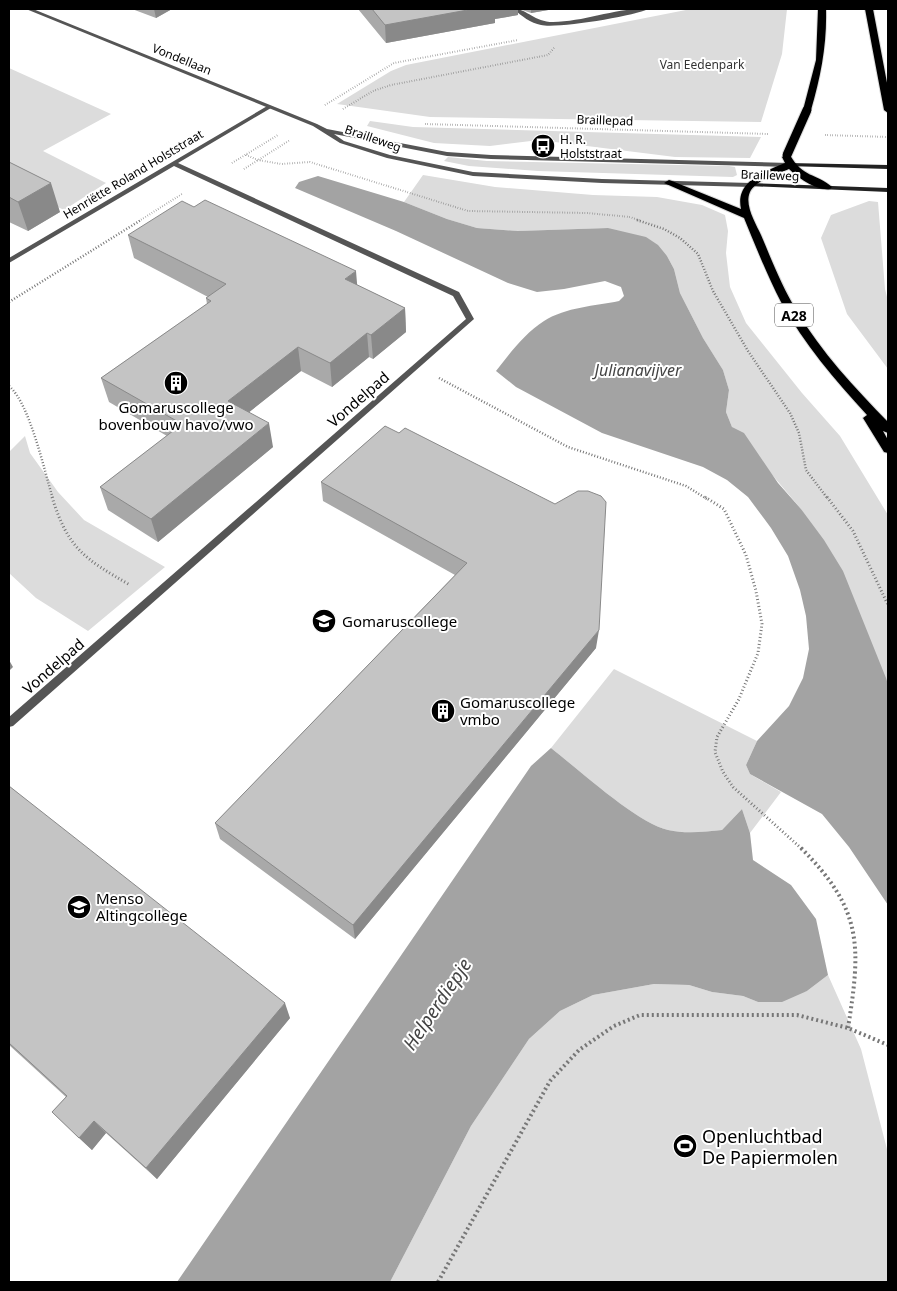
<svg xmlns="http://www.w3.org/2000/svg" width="897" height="1291" font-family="'Noto Sans',sans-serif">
<rect width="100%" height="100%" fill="#fff"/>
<path fill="#dcdcdc" d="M691 9H787L782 54 761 122 430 117 337 104 391 71 406 65Z
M9 68 111 114 43 151 106 183 64 210 9 183Z
M370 121 413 127 761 137 750 158 675 157 539 140 490 146 434 143 367 126Z
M448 157 487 161 729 166 735 167 737 175 733 177 538 171 469 166 444 161Z
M423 175 495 187 593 195 657 197 702 205 725 215 728 231 726 253 730 287 746 323 802 393 840 436 888 515V684L801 509 732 427 726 412 729 390 723 370 703 338 680 293 674 269 667 256 608 228 518 231 477 228 447 219 404 202Z
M869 201 878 202 885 289 888 301V369L847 314 821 238 831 215Z
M25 436 30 453 58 492 84 520 165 567 88 631 36 598 9 573V452Z
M614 669 757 741 746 765 750 774 781 792 750 833 742 809 722 830C705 832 685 834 668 830 637 823 578 769 551 748Z
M828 975 861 1049 888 1153V1282H390L471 1126 529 1039 560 1011 593 995 654 984 689 985 712 992 743 996 758 1002 807 991Z"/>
<path fill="#a3a3a3" d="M318 176 404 202 447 219 477 228 518 231 608 228 646 237 658 245 667 256 674 269 680 293 703 338 723 370 729 390 726 412 732 427 744 433 778 483 801 509 824 540 843 571 886 678 888 684V905L849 847 822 814 750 774 746 765 757 741 789 706 803 678 809 649 806 616 800 590 788 556 771 528 748 497 727 480 703 467 602 433 516 387 496 371C510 353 525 333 544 321 566 307 595 306 619 301L624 296 621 287 605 281 564 289 537 292 508 283 396 231 295 188 299 182Z
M551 748C578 769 637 823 668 830 685 834 705 832 722 830L742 809 750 833 753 860 791 885 816 919 828 975 807 991 782 1002H758L743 996 712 992 689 985 654 984 593 995 560 1011 529 1039 471 1126 390 1282H177L531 766Z"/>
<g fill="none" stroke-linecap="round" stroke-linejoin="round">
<g stroke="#dbdbdb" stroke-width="2">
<path id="trunk" d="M818 9H826C827 44 821 76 811 110L807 113 803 110 816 60Z
M865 9H873L888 88V113L884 110Z
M787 154 790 155C803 178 816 173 832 187L830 189C817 191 798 178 789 169 777 174 756 180 750 192 744 205 756 224 761 235 772 261 782 287 797 311 821 352 855 388 888 422V433L883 431 888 440V453L884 452 863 418 867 415C835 380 804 344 781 302 767 275 756 247 744 218L664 183 669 180 672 181 741 209C735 181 764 172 785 163L782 157Z"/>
</g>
<path stroke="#777" stroke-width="2" stroke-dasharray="0.5 2" stroke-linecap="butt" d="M325 105 394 63 518 40
M343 109 373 91 391 85 548 55 554 48
M425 124 769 134
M825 135 888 137
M246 155 258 160 281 164 310 162 468 211 587 213 630 217 641 221
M232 163 278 135
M244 169 290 140
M139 221 182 194"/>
<path stroke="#777" stroke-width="2.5" stroke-dasharray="1 2" stroke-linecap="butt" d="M637 220 664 229 680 238 698 254 713 291 748 351 790 413 799 433 806 470 828 499
M9 302 141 220
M439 378 568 447 686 486 707 499
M9 386C30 404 44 470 53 499"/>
<path stroke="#777" stroke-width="3" stroke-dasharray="1 2.5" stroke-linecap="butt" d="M52 497C68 549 85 559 130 585
M705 497 724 509 746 555 756 591 762 624 758 653 739 699 717 737 715 752 723 772 733 787 802 849
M827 497 853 531 888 605"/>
<path stroke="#777" stroke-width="4" stroke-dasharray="2 3" stroke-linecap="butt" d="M801 848C863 910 861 946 848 1028
M438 1282 550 1081 579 1050 614 1026 640 1015H797L848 1028 888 1045"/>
<path fill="#555" fill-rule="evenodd" d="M514 9C526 8 534 22 553 22 584 22 619 7 648 9 635 16 556 29 541 25 531 23 521 16 514 9Z
M269 105 272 107 271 108 178 163 459 292 474 319 13 726 9 727V717L466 319 453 296 174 166 9 263V258Z"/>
<path fill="#555" fill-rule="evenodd" d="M26 9H33L317 124 327 129 447 152 491 155 789 163 792 165 789 167 491 159 447 156 334 134 344 141 390 155 473 172 602 179 751 183 754 185 751 187 602 183 473 176 387 158 340 143 313 126Z"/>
<path fill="#222" fill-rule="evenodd" d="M789 163 888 165V169L787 166V164Z
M751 183 888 188V192L749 186 748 185Z"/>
<use href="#trunk" fill="#000" fill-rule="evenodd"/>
<g stroke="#dbdbdb" stroke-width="11" stroke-linecap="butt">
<path id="trunk-bridge" d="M787 155 807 110"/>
</g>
<use href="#trunk-bridge" stroke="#000" stroke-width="9"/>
</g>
<path fill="#a9a9a9" d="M132 9H172L156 18Z
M358 9H518V15L495 19V23L386 43Z
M519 9H554L531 13Z
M9 162 60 212 28 231 9 222Z
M128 235 357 285 405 308 406 332 373 359 369 357 332 387 301 371 249 412 273 447 158 542 108 510 100 487 167 436 109 402 101 378 207 304 206 298 208 297 134 258Z
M385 426 596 648 355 939 220 839 215 823 455 575 323 501 321 482Z
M9 786 290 1018 157 1179 106 1133 92 1150 52 1112 66 1097 9 1045Z"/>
<path fill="#898989" d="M154 9H172L156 18Z
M473 9H518V15L495 19V23L386 43 385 25Z
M531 9H554L531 13Z
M51 183 60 212 28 231 18 202Z
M356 271 358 295 345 279Z
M405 308 406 332 373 359 371 335Z
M367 333 369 357 332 387 330 363Z
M298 347 301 371 233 425 228 401Z
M269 423 273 447 158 542 151 519Z
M599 630 596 648 355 939 353 925Z
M9 660 13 667 9 671Z
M285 1003 290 1018 157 1179 146 1168Z
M94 1121 106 1133 92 1150 79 1138Z"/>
<path fill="#c4c4c4" stroke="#898989" d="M372 9H473L385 25Z
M9 162 51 183 18 202 9 197Z
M205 200 356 271 345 279 405 308 371 335 367 333 330 363 298 347 228 401 269 423 151 519 100 487 182 424 101 378 211 301 206 298 226 284 128 235 182 201 194 207Z
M385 426 399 433 405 428 555 504 578 491H588L601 496 606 502 599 630 353 925 215 823 467 563 321 482Z
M9 786 285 1003 146 1168 94 1121 79 1138 52 1112 67 1096 9 1043Z"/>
<defs>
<g id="bus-disc" transform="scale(1.25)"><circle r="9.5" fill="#000" stroke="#fff"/><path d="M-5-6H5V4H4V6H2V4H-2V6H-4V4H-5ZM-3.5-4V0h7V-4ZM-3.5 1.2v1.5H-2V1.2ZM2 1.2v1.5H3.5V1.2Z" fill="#fff"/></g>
<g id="building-disc" transform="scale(1.25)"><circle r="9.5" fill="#000" stroke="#fff"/><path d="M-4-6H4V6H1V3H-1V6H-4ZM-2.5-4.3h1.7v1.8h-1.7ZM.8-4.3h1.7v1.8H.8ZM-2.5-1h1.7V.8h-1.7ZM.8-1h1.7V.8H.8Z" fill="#fff"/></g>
<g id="school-disc" transform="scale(1.25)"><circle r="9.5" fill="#000" stroke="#fff"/><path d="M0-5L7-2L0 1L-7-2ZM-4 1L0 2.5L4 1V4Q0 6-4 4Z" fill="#fff"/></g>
<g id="stadium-disc" transform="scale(1.25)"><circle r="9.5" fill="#000" stroke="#fff"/><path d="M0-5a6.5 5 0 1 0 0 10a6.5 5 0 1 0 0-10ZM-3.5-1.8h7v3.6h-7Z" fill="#fff"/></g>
</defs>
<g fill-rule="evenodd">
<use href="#bus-disc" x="543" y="146"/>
<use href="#building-disc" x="176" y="383"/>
<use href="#school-disc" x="324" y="621"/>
<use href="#building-disc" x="443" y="711"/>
<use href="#school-disc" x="79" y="907"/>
<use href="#stadium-disc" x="685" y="1146"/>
</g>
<g text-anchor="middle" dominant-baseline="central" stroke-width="4" stroke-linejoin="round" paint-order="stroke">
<g font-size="12" fill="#000" stroke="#fff">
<text transform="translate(182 59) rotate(22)">Vondellaan</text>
<text transform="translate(605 120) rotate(2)">Braillepad</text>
<text transform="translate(373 138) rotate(19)">Brailleweg</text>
<text transform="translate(133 174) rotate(-31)">Henriëtte Roland Holststraat</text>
<text transform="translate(770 175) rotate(2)">Brailleweg</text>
</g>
<g font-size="12" fill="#333" stroke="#fff">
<text x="702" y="64">Van Eedenpark</text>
</g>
<g font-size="12" fill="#000" stroke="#fff" text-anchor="start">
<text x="560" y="139">H. R.<tspan x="560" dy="14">Holststraat</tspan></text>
</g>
<rect fill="#fff" stroke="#4c4c4c" stroke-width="1" x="775" y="303.5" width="38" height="23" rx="4"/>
<g font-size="14" font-weight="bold" fill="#000">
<text x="794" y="315">A28</text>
</g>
<g font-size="15" fill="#000" stroke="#fff">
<text transform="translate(358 399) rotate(-41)">Vondelpad</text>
<text transform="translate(53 666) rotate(-41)">Vondelpad</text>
</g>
<g font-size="15" fill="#000" stroke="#fff" text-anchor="start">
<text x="176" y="407" text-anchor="middle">Gomaruscollege<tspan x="176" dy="17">bovenbouw havo/vwo</tspan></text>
<text x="342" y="621">Gomaruscollege</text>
<text x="460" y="702">Gomaruscollege<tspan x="460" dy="17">vmbo</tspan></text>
<text x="96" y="898">Menso<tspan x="96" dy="17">Altingcollege</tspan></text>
</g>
<g font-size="16" font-style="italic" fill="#444" stroke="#fff">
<text x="638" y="370">Julianavijver</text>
</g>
<g font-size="18" fill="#000" stroke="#fff" text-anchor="start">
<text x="702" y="1136">Openluchtbad<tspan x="702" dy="21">De Papiermolen</tspan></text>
</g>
<g font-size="19" font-style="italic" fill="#444" stroke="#fff">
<text transform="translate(437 1004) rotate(-56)">Helperdiepje</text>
</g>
</g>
<rect width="897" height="1291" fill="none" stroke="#000000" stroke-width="20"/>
</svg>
